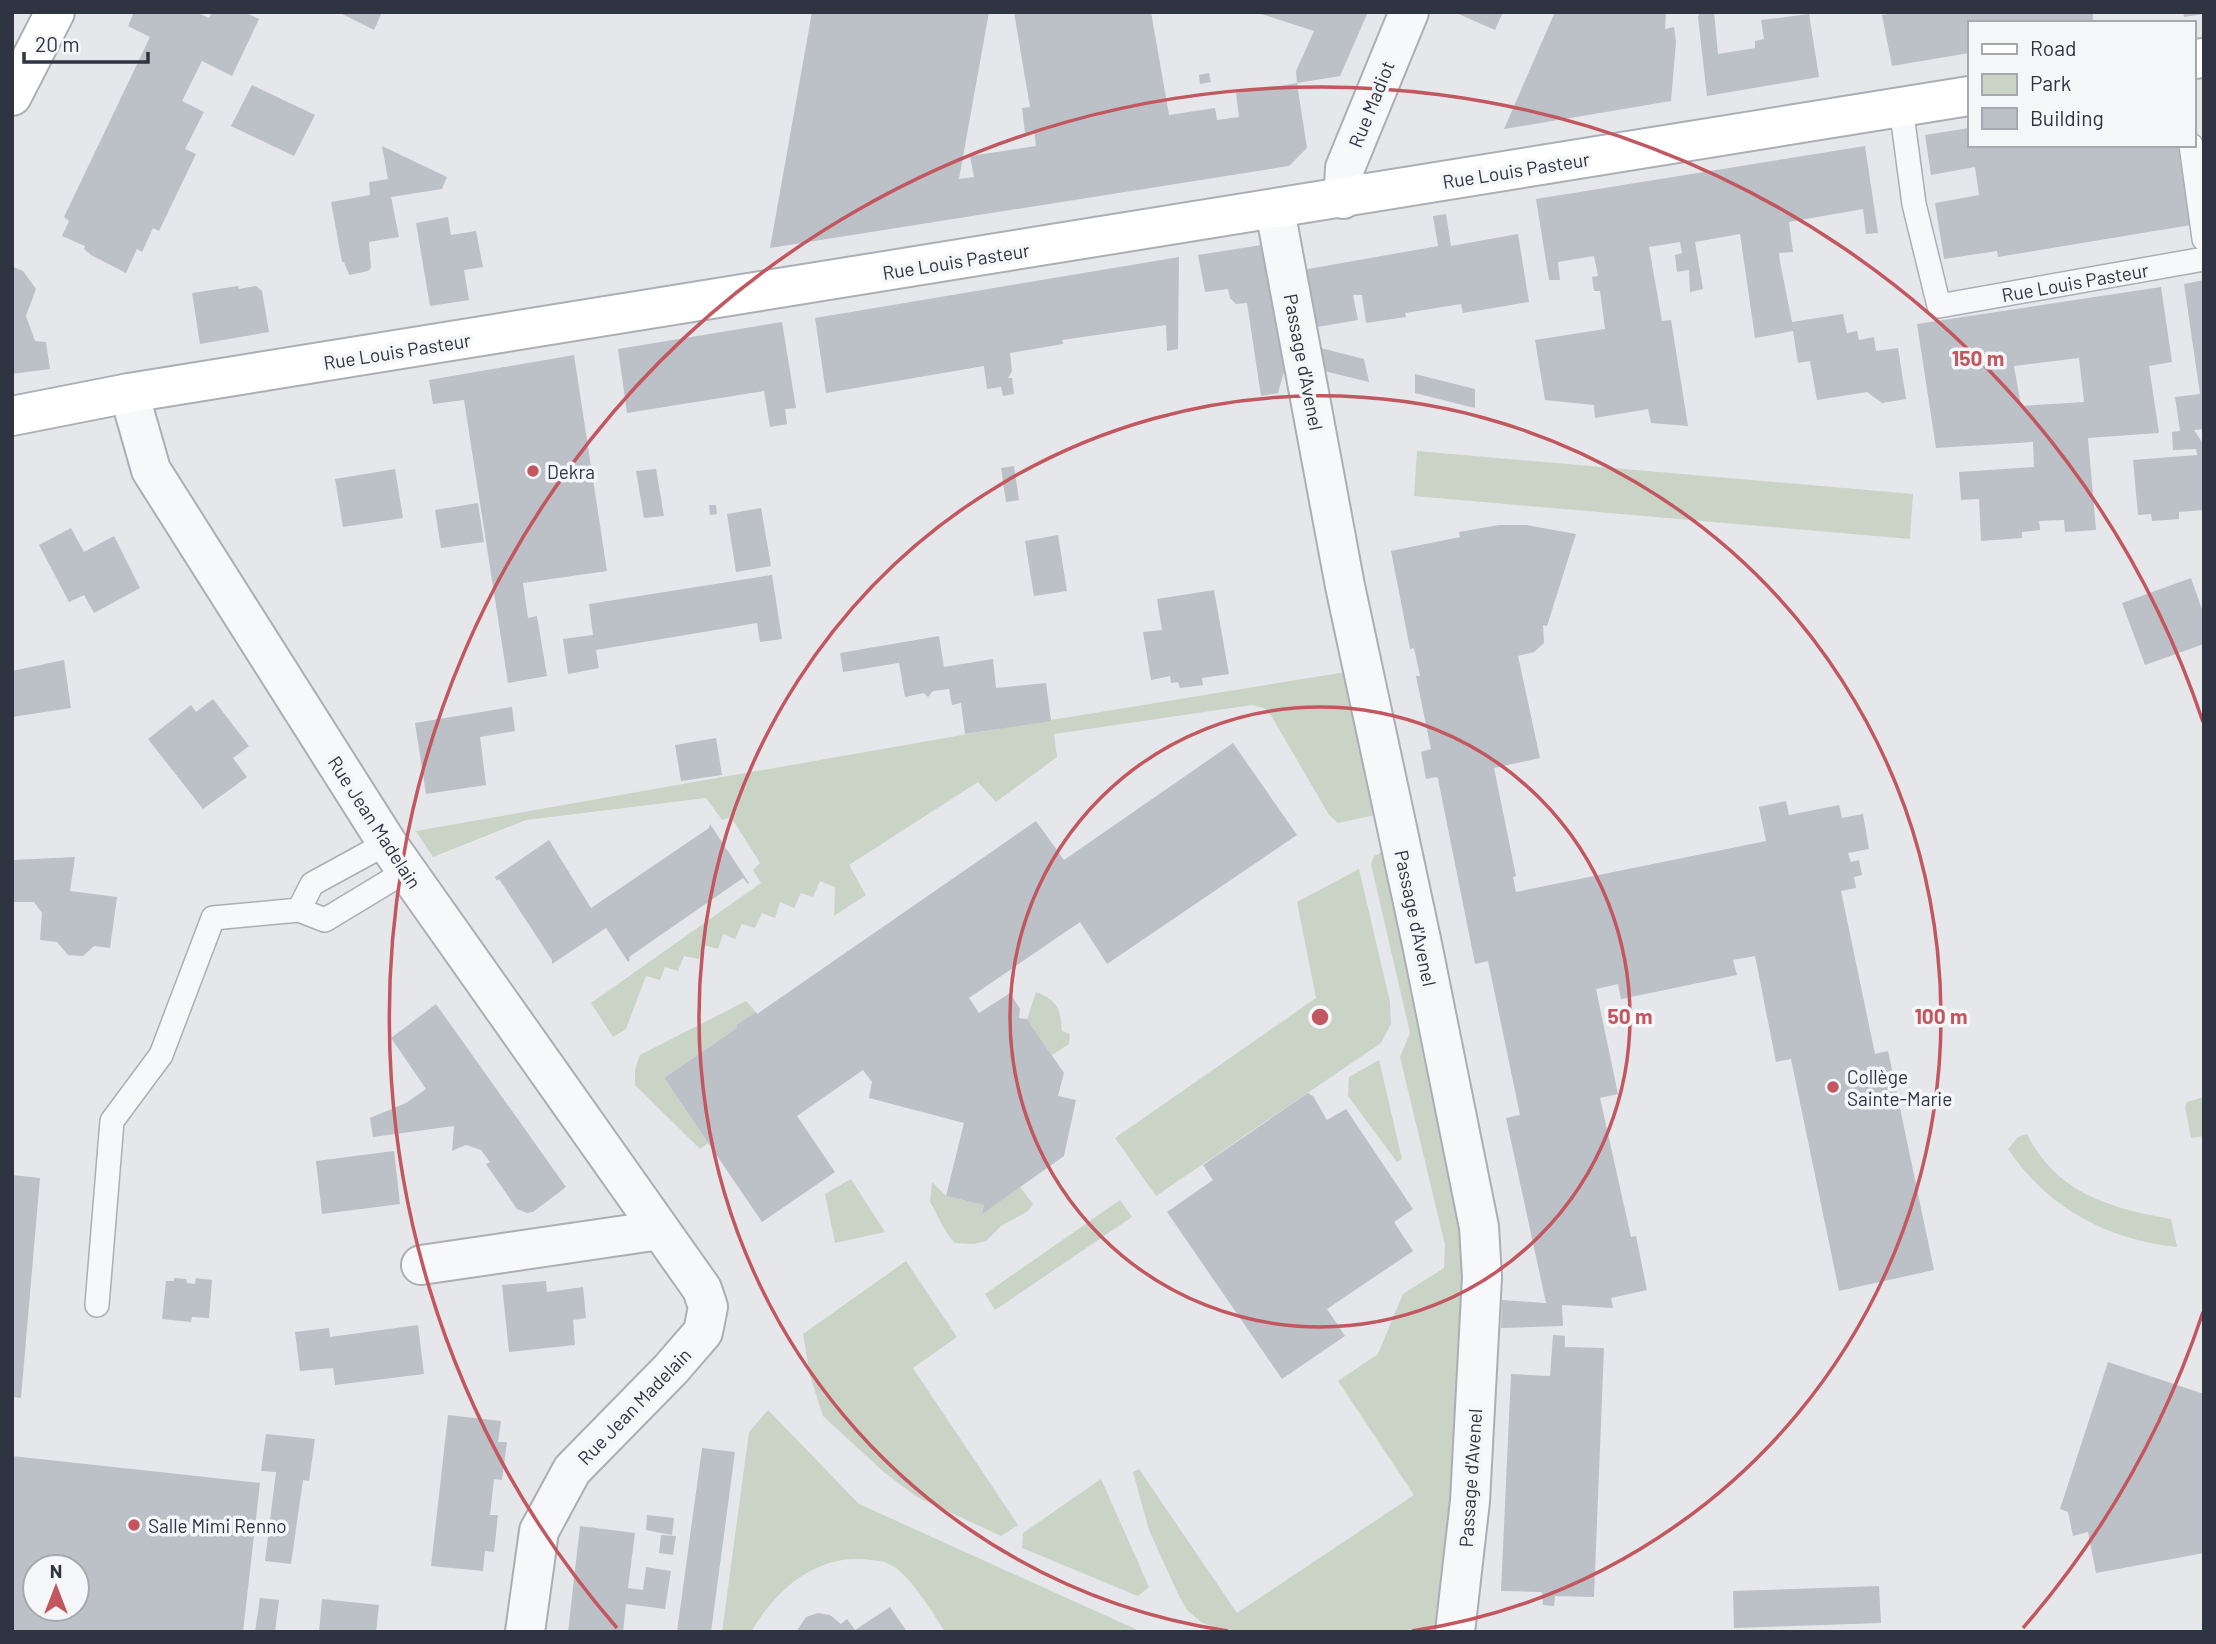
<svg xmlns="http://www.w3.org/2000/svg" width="2216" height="1644" font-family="Barlow,sans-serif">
<rect width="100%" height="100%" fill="#e5e7eb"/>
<path fill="#c9d4c7" d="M1417 451 1913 494 1910 539 1414 496Z
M1346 672 1375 815 1338 823 1329 815 1272 717 1264 708 1252 705 1054 734 1057 757 996 802 978 782 849 865 866 895 834 916 835 887 820 881 813 897 801 893 794 908 780 902 775 918 762 913 755 928 742 924 735 939 723 934 718 949 703 945 699 959 684 956 678 971 665 967 660 980 646 976 626 1029 613 1037 591 1003 761 883 753 870 760 863 731 817 722 820 706 798 526 820 433 857 416 831 1002 728Z
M1383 852 1470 1238 1444 1632H1226L1201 1622 1187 1610 1178 1594 1149 1530 1133 1472 1139 1469 1237 1613 1414 1495 1338 1381 1378 1354 1403 1294 1444 1268 1445 1245 1400 1057 1410 1033 1371 864 1374 856Z
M1359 869 1390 1002 1391 1024 1381 1043 1156 1196 1115 1138 1316 998 1297 902Z
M1036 992C1058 1001 1060 1008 1062 1031L1070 1034 1069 1044 1052 1055 1027 1019Z
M746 1001 756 1012 736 1025 737 1028 664 1078 708 1143 700 1149 635 1085V1070L640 1055Z
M1379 1060 1402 1159 1397 1162 1348 1096 1349 1077Z
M2204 1097V1136L2191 1138 2185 1107 2187 1102Z
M2027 1134C2057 1194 2111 1208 2171 1219L2177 1247C2106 1239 2048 1208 2008 1149L2018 1137Z
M851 1179 885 1232 835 1243 825 1194Z
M932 1182 946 1196 984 1205 982 1213 1020 1187 1033 1204 1028 1211 1001 1226 986 1241 974 1244 955 1243C943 1231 939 1216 930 1202Z
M1120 1200 1132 1217 995 1310 985 1294Z
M906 1261 957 1337 913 1368 1018 1525 1001 1536 917 1497 885 1473 823 1416 810 1376 803 1334Z
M768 1410 859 1504 1142 1632H945C933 1613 908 1571 887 1563 883 1561 876 1561 871 1560 818 1552 776 1589 751 1632H722L749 1432Z
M1101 1479 1149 1587 1138 1596 1022 1548 1023 1533Z"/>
<path fill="#bcc0c7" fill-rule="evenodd" d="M134 12H196L209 18 212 12H244L259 19 232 76 202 61 182 101 204 112 185 149 196 154 159 231 153 228 142 252 137 249 126 273 91 255 84 249 85 246 62 236 69 221 64 217 150 37 128 26Z
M338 12H382L374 30Z
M812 12H989L959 179 974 177 970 156 1036 146 1034 130 1025 133 1022 108 1030 107 1014 12H1151L1169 115 1215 108 1217 120 1239 117 1236 93 1297 83 1307 148 1289 166 770 248Z
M1255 12H1368L1340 76 1297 83 1296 71 1314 31Z
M1454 12H1503L1495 30Z
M1555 12H1666L1665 29 1674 27 1676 42 1671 101 1504 129Z
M1700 12H1714L1718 54 1755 48V41L1764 39 1761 20 1809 14 1819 77 1707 96 1698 17Z
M1900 12H2093V23H1969V53L1892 66 1882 15Z
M2183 12H2204V14L2184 17Z
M1209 73 1211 82 1200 84 1199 75Z
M252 85 315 115 294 156 231 126Z
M1969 128V145H2179L2191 225 1998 257 1997 251 1944 259 1935 203 1979 195 1975 167 1931 175 1925 135Z
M382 146 447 177 442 189 391 197 399 237 369 242 371 268 368 271 349 275 344 262H342L331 202 370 195 369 182 388 179Z
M1865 146 1878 233 1866 234 1863 209 1789 222 1793 252 1779 253 1780 262 1792 322 1843 314 1847 333 1857 331 1859 340 1874 337 1876 351 1898 348 1906 399 1882 403 1867 392 1817 400 1810 361 1798 363 1793 331 1755 338 1740 234 1695 242 1703 289 1690 292 1689 270 1677 272 1675 255 1682 253 1680 242 1649 247 1662 321 1671 320 1688 426 1651 423 1648 409 1595 418 1594 405 1545 400 1535 340 1605 329 1600 291H1594L1592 277 1598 276 1594 256 1558 262 1560 280H1549L1536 199Z
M1446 214 1451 246 1518 234 1529 302 1463 313 1461 304 1405 313 1406 317 1366 323 1362 295H1353L1358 320 1306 329 1297 271 1438 246 1433 216Z
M448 217 451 235 476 231 483 267 464 270 469 300 430 306 416 223Z
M1268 244 1288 367 1285 368 1278 393 1261 396 1247 303 1236 304 1230 298 1228 289 1205 292 1198 255Z
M1179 257 1178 349 1167 351 1166 325 1062 340 1063 344 1010 353 1012 371 1008 378H1012L1014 394 1003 396 1001 387 987 389 984 366 826 393 815 318Z
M13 267 23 271 36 289 26 316 35 341 46 342 50 369 12 374Z
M2204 280V429L2194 430 2204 445V510L2179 512V519L2152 521 2151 514 2138 515 2133 460 2197 455 2196 449 2173 450 2172 432 2180 431 2175 397 2200 394 2184 284Z
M238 286 239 289 256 286 262 291 269 332 200 344 192 293Z
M2161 287 2172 362 2149 366 2159 433 2088 438 2096 530 2065 532 2064 520 2039 521 2040 530 2022 532V538L1981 541 1979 499 1961 500 1959 472 2034 467 2033 442 1936 448 1917 324ZM2079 358 2084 402 2021 406 2014 366Z
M782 322 796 408 785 409 787 424 770 427 764 391 627 413 618 349Z
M1309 345 1364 359 1369 382 1312 368Z
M574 355 607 571 523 583 528 618 537 616 547 676 508 683 464 400 433 404 429 380Z
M1415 374 1475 389V408L1415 393Z
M1014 466 1019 500 1006 502 1001 468Z
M395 469 403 518 343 527 335 479Z
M656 469 664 516 644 518 636 471Z
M478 503 484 542 441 548 435 510Z
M709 505H716L717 514 710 515Z
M761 508 771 566 736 572 727 514Z
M1499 525H1526L1576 534 1547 626 1543 625 1544 643 1534 652 1518 656 1540 758 1494 768 1516 876 1513 877 1516 892 1766 841 1759 807 1786 801 1789 815 1839 805 1842 818 1863 814 1869 849 1848 853 1851 862 1859 860 1862 875 1854 877 1856 888 1841 891 1875 1054 1888 1051 1934 1270 1839 1291 1791 1059 1776 1062 1755 956 1733 960 1737 975 1621 999 1618 984 1596 989 1618 1094 1600 1098 1631 1237 1636 1236 1647 1290 1611 1298 1613 1308 1562 1305 1563 1326 1501 1328 1502 1300 1546 1303 1506 1118 1520 1115 1488 961 1475 964 1438 779 1437 777 1426 779 1421 752 1431 749 1416 676H1420L1414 648 1410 649 1391 551 1460 537 1459 532Z
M71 528 84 552 114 536 140 588 94 613 84 595 69 602 39 545Z
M1058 535 1067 591 1034 596 1025 541Z
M772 575 782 639 760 642 757 623 596 650 599 668 568 674 563 639 593 635 589 604Z
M2191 578 2204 615V644L2145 665 2122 603Z
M1214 590 1229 674 1202 678 1203 685 1180 688 1178 682 1171 683 1170 676 1151 680 1143 632 1162 630 1157 599Z
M939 636 944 667 993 659 996 688 1046 683 1051 721 965 734 961 703 952 705 949 689 933 691 928 697 924 693 905 697 899 663 843 672 840 653Z
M64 660 71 708 12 717V671Z
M213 699 249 746 233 758 247 777 203 809 148 739 191 705 196 712Z
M512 707 515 731 480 737 486 785 426 794 415 723Z
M716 738 722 775 681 781 675 745Z
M1233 743 1297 835 1107 964 1080 922 969 998 979 1013 1010 993 1020 1009 1019 1018 1027 1019 1064 1073 1058 1096 1076 1100 1064 1156 982 1214 984 1205 946 1196 964 1123 869 1098 872 1082 863 1070 797 1116 835 1172 762 1222 664 1078 737 1028 736 1025 756 1012 757 1014 1036 821 1064 860Z
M710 824 749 883 748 884 743 878 629 957 630 960 628 962 606 928 552 964V960L499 879 497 881 495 877 549 840 591 908 709 828Z
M75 857 70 891 117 897 110 948 94 946 83 956 68 955 57 942 40 940 42 913 34 902H12V860Z
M436 1004 566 1187 533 1212 527 1213 517 1209 486 1164 490 1162 481 1150 466 1145 452 1151 454 1126 373 1137 370 1118 406 1103 426 1089 391 1038Z
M1308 1093 1313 1096 1327 1120 1346 1109 1413 1209 1394 1222 1413 1251 1327 1309 1345 1336 1282 1379 1167 1212 1213 1180 1203 1165Z
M394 1151 400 1204 322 1214 316 1161Z
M12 1175 40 1178 21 1398 12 1397Z
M174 1278 186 1279 187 1283 195 1284 196 1278 212 1280 209 1318 192 1317 191 1322 162 1319 166 1281H174Z
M546 1281 547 1292 583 1287 586 1318 573 1320 575 1345 509 1352 502 1285Z
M418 1325 424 1374 335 1385 333 1368 300 1371 295 1332 329 1328 330 1337Z
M1553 1335 1565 1336V1347L1604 1348 1594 1597 1555 1596 1554 1606 1543 1605 1542 1592 1501 1591 1511 1374 1550 1376Z
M2108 1362 2204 1394V1553L2096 1573 2088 1532 2073 1536 2068 1512 2060 1509Z
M448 1415 501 1421 498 1442H507L502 1480 494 1479 490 1515H498L494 1552 485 1551 483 1571 431 1566Z
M266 1434 315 1439 309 1481 303 1480 291 1564 265 1561 276 1472 261 1471Z
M702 1448 735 1452 711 1632H677Z
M12 1456 260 1483 243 1632H32L12 1630ZM35 1567H77V1609H35Z
M647 1515 674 1518 672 1535 646 1530Z
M580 1526 635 1533 628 1588 643 1590 646 1567 671 1571 665 1609 626 1604 623 1632H568Z
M661 1535 676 1536 673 1555 659 1553Z
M1879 1586 1881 1623 1734 1628 1733 1591Z
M260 1598 279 1600 275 1632H255Z
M322 1599 379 1605 376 1632H319Z
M890 1607 907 1632H796L806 1617 818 1613 830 1615 841 1624 847 1619 855 1630Z"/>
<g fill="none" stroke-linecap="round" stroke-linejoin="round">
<g stroke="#aaaeb5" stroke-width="26">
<path id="lane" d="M1901 107 1914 204 1939 306 2204 259
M2191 145 2204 239
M387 843 312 884 299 910 325 920 406 871
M97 1305 112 1121 161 1055 213 918 299 910"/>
</g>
<g stroke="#aaaeb5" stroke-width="42">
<path id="street" d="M1343 199 1345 168 1409 12
M1275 210 1345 586 1422 944 1479 1227 1482 1277 1470 1501 1455 1632
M129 393 151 470 387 843 702 1289 708 1307 703 1332 671 1369 572 1470 539 1531 525 1632
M421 1265 660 1230"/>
</g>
<g stroke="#aaaeb5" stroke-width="42">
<path id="secondary" d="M2193 59 2204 58
M12 96 55 12
M12 416 129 393 1969 96"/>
</g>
<use href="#lane" stroke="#f7f8fa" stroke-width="23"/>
<use href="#street" stroke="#f7f8fa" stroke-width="38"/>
<use href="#secondary" stroke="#fff" stroke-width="38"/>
</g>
<g fill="none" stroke="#c3575f" stroke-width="3.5">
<circle cx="1320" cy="1017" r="310"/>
<path d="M1228 1631A621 621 0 1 1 1412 1631"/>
<path d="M2203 1312A931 931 0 0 1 2023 1628M617 1628A931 931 0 1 1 2203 722"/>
</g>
<g fill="#c3575f" stroke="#f4f6f8" stroke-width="2.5">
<circle cx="533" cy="471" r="7"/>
<circle cx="1833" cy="1087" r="7"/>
<circle cx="134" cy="1525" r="7"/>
</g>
<g text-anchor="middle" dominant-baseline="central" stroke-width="7" stroke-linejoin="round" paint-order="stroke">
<g font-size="19" fill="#2e3442" stroke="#f4f6f8">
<text transform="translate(1371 104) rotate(-68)">Rue Madiot</text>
<text transform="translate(1516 170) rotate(-9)">Rue Louis Pasteur</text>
<text transform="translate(956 261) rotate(-9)">Rue Louis Pasteur</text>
<text transform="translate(2075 282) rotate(-10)">Rue Louis Pasteur</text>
<text transform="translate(397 351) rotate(-9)">Rue Louis Pasteur</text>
<text transform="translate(1304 362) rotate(79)">Passage d'Avenel</text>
<text transform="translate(375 822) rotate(57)">Rue Jean Madelain</text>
<text transform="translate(1416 918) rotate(78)">Passage d'Avenel</text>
<text transform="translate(634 1406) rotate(-46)">Rue Jean Madelain</text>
<text transform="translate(1470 1478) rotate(-86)">Passage d'Avenel</text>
</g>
<g font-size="19" fill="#2e3442" stroke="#f4f6f8" text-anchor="start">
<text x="547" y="471">Dekra</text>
<text x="1847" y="1076">Collège<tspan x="1847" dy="22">Sainte-Marie</tspan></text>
<text x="148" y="1525">Salle Mimi Renno</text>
</g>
</g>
<circle cx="1320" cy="1017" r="10" fill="#c3575f" stroke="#f4f6f8" stroke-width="3.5"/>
<g font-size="21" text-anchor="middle" font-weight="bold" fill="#c3575f" stroke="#f4f6f8" stroke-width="7" stroke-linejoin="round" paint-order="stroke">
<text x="1978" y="366">150 m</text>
<text x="1630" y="1024">50 m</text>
<text x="1941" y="1024">100 m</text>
</g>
<rect width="2216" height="1644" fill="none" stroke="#2e3442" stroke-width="28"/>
<rect x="1968" y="21" width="228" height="126" fill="#f4f6f8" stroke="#a5a8af" stroke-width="2"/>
<rect x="1982" y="44" width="35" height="10" fill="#ffffff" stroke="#a5a8af" stroke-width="2"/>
<text x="2030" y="56" font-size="21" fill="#2e3442">Road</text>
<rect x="1982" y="74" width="35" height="21" fill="#c9d4c7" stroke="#a5a8af" stroke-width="2"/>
<text x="2030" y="91" font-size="21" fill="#2e3442">Park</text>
<rect x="1982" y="108" width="35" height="21" fill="#bcc0c7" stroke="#a5a8af" stroke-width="2"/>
<text x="2030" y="126" font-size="21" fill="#2e3442">Building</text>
<g transform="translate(56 1588)"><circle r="33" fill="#f4f6f8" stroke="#a5a8af" stroke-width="2"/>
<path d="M0-5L12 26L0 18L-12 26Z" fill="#c3575f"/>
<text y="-10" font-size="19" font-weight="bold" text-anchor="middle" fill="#2e3442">N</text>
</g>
<path d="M24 52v10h124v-10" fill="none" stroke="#2e3442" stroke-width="3.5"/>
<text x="35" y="52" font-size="21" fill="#2e3442" stroke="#f4f6f8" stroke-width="5" paint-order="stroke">20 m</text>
</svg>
